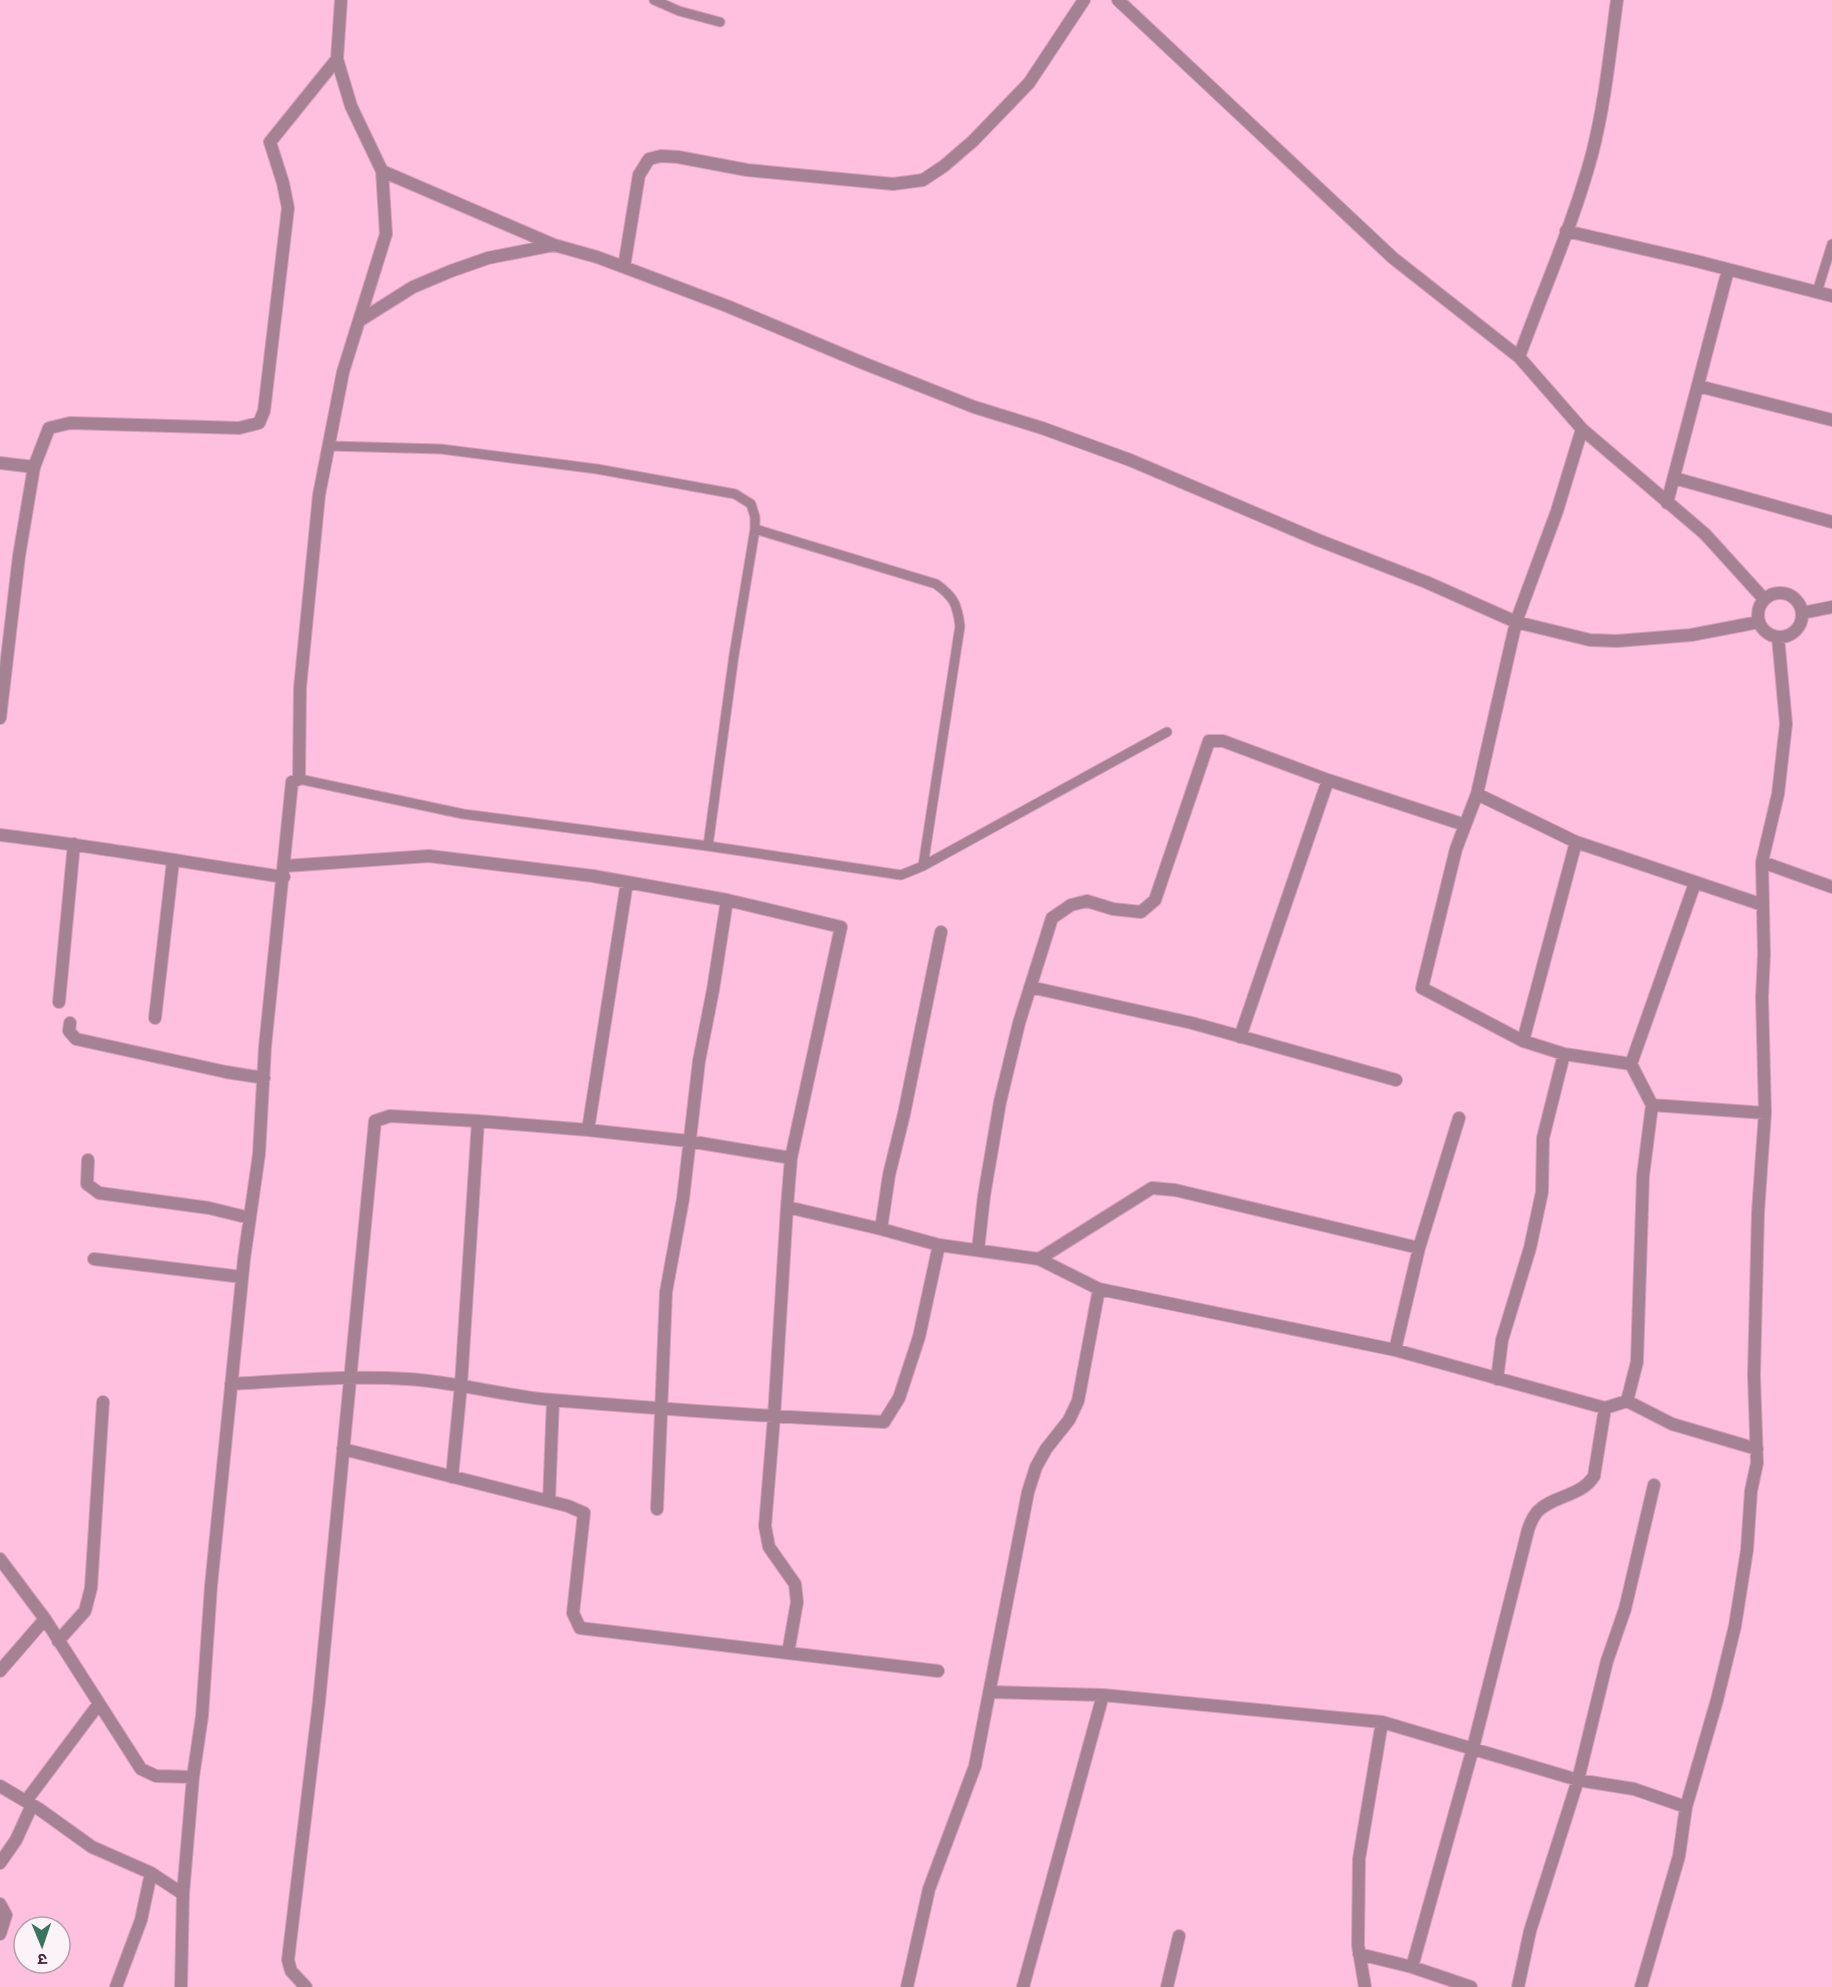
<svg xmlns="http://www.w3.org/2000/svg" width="1832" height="1987" font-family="'DM Sans','Noto Sans Devanagari',sans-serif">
<rect width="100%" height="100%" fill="#ffbfdf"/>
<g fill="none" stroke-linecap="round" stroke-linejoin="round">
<g stroke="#d69eba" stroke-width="11">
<path id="lane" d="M654 0 679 11 720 22
M1817 292 1832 244
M755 529 936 584C954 597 957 604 960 626L923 866
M299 779 463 814 708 846 734 655 755 529V517L751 504 735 494 597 469 441 449 329 446
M708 846 901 875 923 866 1167 732"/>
</g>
<g stroke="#d69eba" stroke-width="14">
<path id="street" d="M1118 0 1393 258 1519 357C1543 291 1574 222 1592 154 1605 104 1610 51 1617 0
M382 171 554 245
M1566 231 1696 261 1832 296
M624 267 639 175 649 159 661 156 678 157 747 170 893 184 923 180 944 166 973 141 1029 83 1084 0
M359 321 413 287 451 271 488 258 554 245 597 257 727 306 863 363 974 407 1042 428 1130 460 1318 540 1426 582 1516 622 1590 640 1617 641 1691 635 1759 622
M1519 357 1582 429 1705 534 1764 599
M1698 386 1832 420
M1582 429 1557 511 1516 622 1477 794 1456 849 1422 988 1523 1041 1564 1054 1631 1064 1652 1105 1765 1113
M0 463 34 467
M1674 478 1832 522
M1667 503 1728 270
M1758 615a22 22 0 1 1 44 0a22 22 0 1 1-44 0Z
M1802 613 1832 607
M0 718 19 556 34 467 49 428 70 423 239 428 259 423 264 411 288 208 283 183 270 142 337 59
M1477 794 1576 842 1763 905
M0 835C95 846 189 863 284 877
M1762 862 1832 887
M285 866 429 856 593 876 727 900 841 927 791 1158 787 1207 774 1417 765 1526 769 1547 795 1584 797 1602 788 1653
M1030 987 1192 1023 1396 1080
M59 1002 74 844
M155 1018 173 861
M70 1023 69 1031 76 1039 226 1072 264 1078
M1240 1037 1328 780
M1523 1041 1576 842
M1631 1064 1695 883
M588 1130 627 882
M88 1160 87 1184 99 1193 209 1208 250 1218
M787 1207 881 1229 939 1245 1039 1259 1099 1289 1395 1350 1605 1408 1627 1401 1672 1424 1757 1449
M881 1229 889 1175 904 1114 941 932
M978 1250 984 1196 1000 1102 1019 1023 1052 918 1071 905 1087 901 1113 909 1141 912 1155 900 1209 741H1223L1328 780 1465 825
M94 1259 242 1277
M1039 1259 1152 1188 1175 1190 1419 1248
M1395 1350 1419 1248 1459 1118
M1497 1379 1502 1340 1530 1248 1542 1192 1543 1138 1564 1054
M231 1384C290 1381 349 1375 408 1379 457 1382 504 1396 552 1400 663 1409 773 1417 884 1422L899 1398 919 1337 939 1245
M1627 1401 1637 1362 1643 1176 1652 1105
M343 1449 568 1506 584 1513 573 1613 580 1628 938 1671
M452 1477 461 1385 478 1121
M549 1501 553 1400
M657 1509 666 1292 683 1199 699 1061 713 990 727 900
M0 1559 45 1619 141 1769 156 1776 193 1777
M58 1641 85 1611 91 1588 103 1402
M0 1671 45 1619
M990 1692 1103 1695 1382 1722 1578 1780 1634 1789 1686 1807
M0 1786 39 1809 92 1847 151 1873 183 1894
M26 1801 98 1705
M0 1863 16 1840 32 1805
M0 1904 6 1915 0 1934
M1359 1954 1412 1967 1471 1987
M1412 1967 1473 1748 1528 1530C1530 1524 1533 1517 1537 1512 1553 1495 1581 1497 1594 1476L1605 1408
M116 1987 141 1920 151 1873
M181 1987 183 1894 193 1777 202 1716 211 1586 244 1259 259 1154 265 1047 292 782 299 779 300 688 319 495 343 372 386 234 382 171 351 106 337 59 341 0
M306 1987 291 1971 288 1960 319 1702 375 1121 390 1116 478 1121 588 1130 688 1141 791 1158
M907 1987 929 1889 975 1766 1028 1492 1036 1467 1046 1449 1069 1420 1078 1401 1099 1289
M1023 1987 1103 1695
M1167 1987 1179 1936
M1365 1987 1358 1945 1359 1859 1382 1722
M1518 1987 1530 1931 1578 1780 1607 1661 1625 1609 1654 1485
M1641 1987 1679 1856 1686 1807 1717 1700 1735 1626 1747 1550 1751 1491 1757 1463 1754 1375 1758 1212 1765 1113 1762 997 1764 955 1762 862 1778 794 1786 724 1778 637"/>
</g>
<use href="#lane" stroke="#a48293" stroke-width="9"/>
<use href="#street" stroke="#a48293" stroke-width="12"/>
</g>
<g transform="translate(42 1945) rotate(178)"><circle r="28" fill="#fbf3f7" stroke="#b3a1aa" stroke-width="1.5"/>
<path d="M0-4.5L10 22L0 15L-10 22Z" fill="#38745e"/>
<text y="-9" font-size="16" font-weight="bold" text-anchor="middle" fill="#462737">उ</text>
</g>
</svg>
